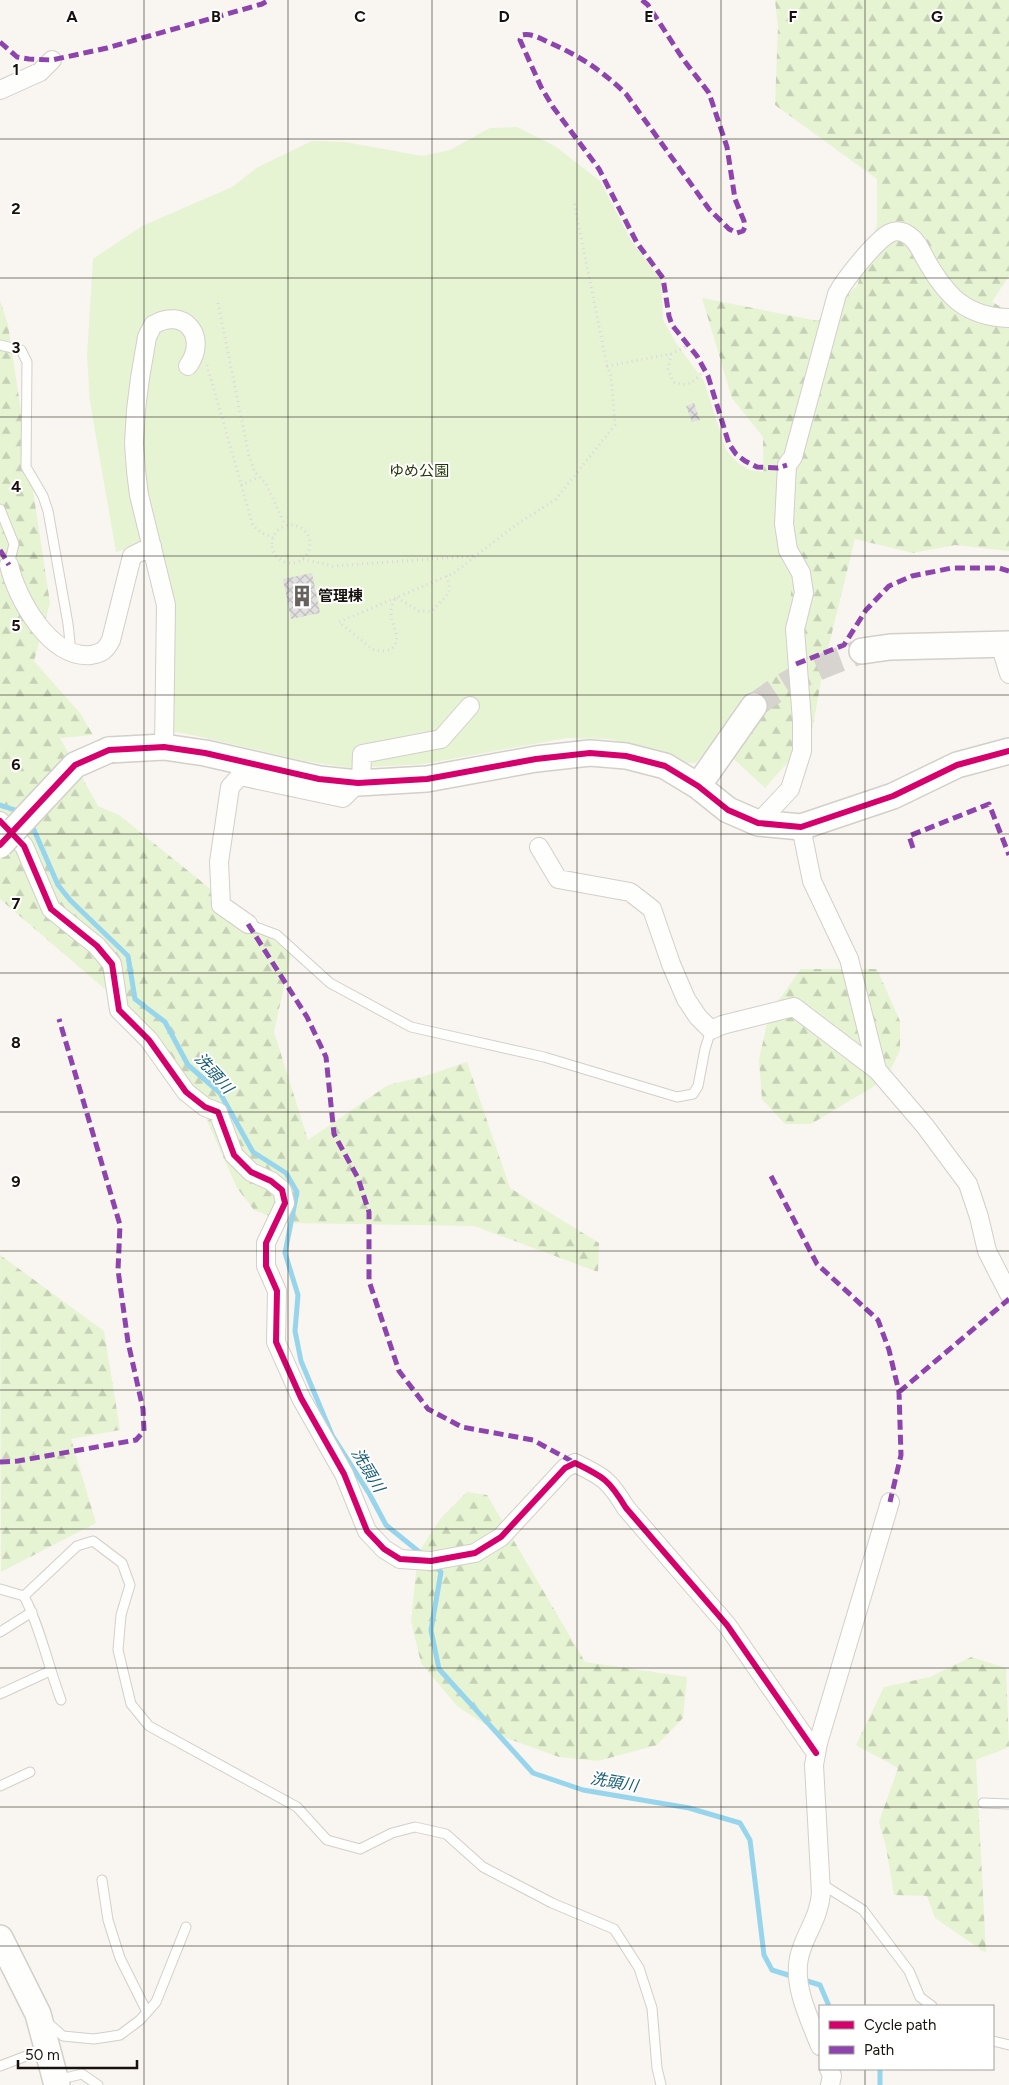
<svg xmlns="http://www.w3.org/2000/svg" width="1009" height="2085" font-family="Figtree,'Noto Sans JP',sans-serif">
<defs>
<pattern id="forest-firs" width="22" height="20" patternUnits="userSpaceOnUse" patternTransform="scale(1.25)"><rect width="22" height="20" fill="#e6f4d4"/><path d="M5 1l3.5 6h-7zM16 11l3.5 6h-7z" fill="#c5d0b5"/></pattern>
<pattern id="building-cross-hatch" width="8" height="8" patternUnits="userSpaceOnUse" patternTransform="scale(1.25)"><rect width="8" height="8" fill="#e2dfe0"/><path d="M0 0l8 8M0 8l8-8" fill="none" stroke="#c1bebf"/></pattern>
</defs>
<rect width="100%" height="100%" fill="#f9f5f0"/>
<path fill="url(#forest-firs)" d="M775 0H1009V276L992 302 1009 311V551L955 545 913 553 855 539 824 665 811 736 765 788 667 697 765 581 763 437 732 398 702 298 818 321 857 286 877 225V179L775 105 778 27Z
M0 300 8 325 50 603 34 661 80 713 93 735 60 738 98 806 119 815 291 954 274 1032 308 1140 388 1085 422 1077 467 1062 510 1188 599 1243 598 1272 474 1226 287 1223 254 1210 237 1188 192 1087 155 1039 106 990 0 899Z
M801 969H877L900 1021V1050L886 1079 811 1124H785L762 1099 759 1060 769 1014Z
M0 1255 104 1331 120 1430 71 1439 96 1523 1 1572Z
M467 1492 487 1495 585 1662 687 1677 683 1718 657 1745 598 1761 559 1757 506 1738 457 1706 421 1663 411 1621 418 1553 441 1518Z
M971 1657 1006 1668 1009 1747 976 1760 986 1953 935 1918 927 1896 894 1895 886 1847 879 1822 898 1768 856 1745 884 1687 930 1677Z"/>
<path fill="#e6f4d4" d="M517 127 555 146 600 181 631 240 661 280 663 320 676 343 704 381 726 450 738 463 750 470 783 475 778 539 791 574 792 584 786 638 789 668C751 691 723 729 696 763H681L652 751 610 739 567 738 424 764 352 768 304 761 193 735 155 729 157 606 147 559 141 545 116 552 90 402 87 355 93 259 142 226 232 187 258 167 312 141 345 142 422 156 450 150 490 128Z"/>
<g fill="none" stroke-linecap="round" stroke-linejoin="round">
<path stroke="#97d5ed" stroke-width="5" d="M0 805 21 812
M29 823 34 830 58 885 70 900 128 956 135 999 165 1022 188 1065 220 1093 253 1152 286 1173 297 1192 285 1253 298 1295 295 1331 301 1361 332 1435 370 1495 386 1525 423 1555
M433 1564 441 1572 431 1630 439 1669 533 1773 583 1790 689 1808 740 1823 750 1840 764 1955 772 1970 820 1985 829 2006
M880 2069V2085"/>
</g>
<path fill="url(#building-cross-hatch)" d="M694 403 700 420 692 422 686 406Z
M312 573 320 613 291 619 283 579Z"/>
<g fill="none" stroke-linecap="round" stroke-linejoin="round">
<path stroke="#d7d3ce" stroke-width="25" stroke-dasharray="25 12" stroke-linecap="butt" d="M754 706C792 677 818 667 862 651"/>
<g stroke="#d3cfca" stroke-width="11">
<path id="lane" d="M0 345 21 350 27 362 26 467 43 496 48 511 68 624 71 652
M0 509 14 544 9 565
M248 924 277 935 330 983 411 1027 544 1057 677 1097 693 1094 698 1086 705 1049 711 1030
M0 1589 24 1596 77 1546 93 1541 122 1563 130 1585 121 1615 118 1650 131 1704 149 1726 297 1807 327 1840 360 1849 392 1833 415 1827 446 1834 483 1867 552 1903 614 1929 639 1968 652 2008 657 2068 661 2085
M24 1596C41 1629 48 1666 61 1700
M0 1632 32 1612
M0 1694 50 1671
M0 1786 30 1772
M983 1803 1009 1804
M102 1880 108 1920 120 1958 147 2012
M820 1883 863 1910 909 1971 920 1997 932 2006
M46 2021 63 2036 94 2039 120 2035 140 2020 156 2002 186 1927
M993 2041 1009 2045
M0 2066 47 2048
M57 2080 82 2074 98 2085"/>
</g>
<g stroke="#d3cfca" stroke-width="20">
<path id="street" d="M0 90 40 72 52 60
M9 565C17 599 50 659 91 655 102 653 106 650 111 640L132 556 152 546
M1000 644 1009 674
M164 747 166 605 139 495 136 471 134 443 136 410 140 378 147 337 153 325C184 306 209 337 188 366
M361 782 362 754 441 739 470 706
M0 821 24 846 51 909 97 946 112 964 119 1010 149 1040 186 1092 205 1107 218 1112 234 1155 251 1172 271 1181 282 1190 285 1203 266 1243V1266L277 1291 276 1342 301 1398 344 1474 367 1531 384 1549 400 1559 431 1561 475 1553 501 1537 565 1468 575 1463C604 1477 609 1480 626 1508L727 1625 816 1753
M758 823 790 789 802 751V721L795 629 804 593 801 573 788 550 784 524 787 465 793 457 837 294C845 279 876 240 890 233 896 230 903 231 908 235 917 240 921 251 926 260 946 295 965 317 1009 318
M801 827 812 881 849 959 877 1070 925 1126 968 1184 979 1217 987 1251 1009 1294
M539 847 558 879 630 892 652 909 671 964 686 999 698 1017 711 1030 722 1025 794 1007 877 1070
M248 924 221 905 219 862 230 787 240 776 343 798 358 783
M820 2046C810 2020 793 1987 799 1958 804 1934 819 1920 821 1893L814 1765 818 1743 890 1502
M829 2069 832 2076 830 2085"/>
</g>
<g stroke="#d3cfca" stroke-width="28">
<path id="secondary" d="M862 651 890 647 1009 644
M109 750 164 747 205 753 319 779 358 783 427 779 536 759 590 753 626 756 665 766 698 786 728 810 758 823 801 827 893 796 957 765 1009 751
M698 786 754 706
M0 1938 38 2014 57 2085"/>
</g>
<path stroke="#dad9d7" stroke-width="3" stroke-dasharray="1 4" stroke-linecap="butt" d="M218 303 249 456 255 472 266 484 285 525
M671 354 668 369 673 382C689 388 695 381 705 369
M207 365 253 526 262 533 273 537
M607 366 671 354 689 345
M241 485 259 477
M272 544a19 19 0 1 1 38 0a19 19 0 1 1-38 0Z
M303 559 333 566 474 556
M446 576 449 584V593L432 611H419L396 597C393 602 391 607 391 612 390 624 404 639 391 649 385 652 377 651 372 649L339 622 454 573 513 527 556 499 615 425 611 376 607 366 574 202"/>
<use href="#lane" stroke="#fefefd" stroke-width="9"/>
<use href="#street" stroke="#fefefd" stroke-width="18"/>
<use href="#secondary" stroke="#fefefd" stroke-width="25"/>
<g stroke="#d3cfca" stroke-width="28" stroke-linecap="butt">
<path id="secondary-bridge" d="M0 845 75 765 109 750"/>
</g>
<use href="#secondary-bridge" stroke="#fefefd" stroke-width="25"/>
<path stroke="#8e44ad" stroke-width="5" stroke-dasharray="10 5" stroke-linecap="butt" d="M642 0 648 5 683 59 709 93 727 147 735 199 744 221 745 227 743 231 737 233 729 229 709 209 626 94C603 71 578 55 548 42 540 38 531 33 522 35L520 40 541 87 553 107 599 169 637 243 663 278 669 316 672 325 697 356 708 376 729 444 736 454 745 461 757 467 778 468 787 465
M0 42 17 57 29 59 52 60 107 48 262 4 269 0
M0 550 9 565
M796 664 844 645 866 610 889 586 912 576 952 568H999L1009 571
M913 848 909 836 989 804 1009 855
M248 924 307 1017 326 1057 334 1134 358 1178 369 1212V1281L399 1371 428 1409 462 1427 533 1440 575 1463
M771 1176 817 1264 878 1320 889 1350 899 1392 901 1455 890 1502
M899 1392 1009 1299
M0 1462 18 1461 136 1440 144 1431 143 1409 128 1342 118 1270 120 1225 59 1019"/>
<g stroke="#fff" stroke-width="9">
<path id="cycleway" d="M0 821 24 846 51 909 97 946 112 964 119 1010 149 1040 186 1092 205 1107 218 1112 234 1155 251 1172 271 1181 282 1190 285 1203 266 1243V1266L277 1291 276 1342 301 1398 344 1474 367 1531 384 1549 400 1559 431 1561 475 1553 501 1537 565 1468 575 1463C604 1477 609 1480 626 1508L727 1625 816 1753
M0 845 75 765 109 750 164 747 205 753 319 779 358 783 427 779 536 759 590 753 626 756 665 766 698 786 728 810 758 823 801 827 893 796 957 765 1009 751"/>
</g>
<use href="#cycleway" stroke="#d6006c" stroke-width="6"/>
</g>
<path fill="none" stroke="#17120d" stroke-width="1" stroke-opacity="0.55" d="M144 0V2085M288 0V2085M432 0V2085M577 0V2085M721 0V2085M865 0V2006M0 139H1009M0 278H1009M0 417H1009M0 556H1009M0 695H1009M0 834H1009M0 973H1009M0 1112H1009M0 1251H1009M0 1390H1009M0 1529H1009M0 1668H1009M0 1807H1009M0 1946H1009M865 2069V2085"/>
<defs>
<g id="building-bare" transform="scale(1.725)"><path d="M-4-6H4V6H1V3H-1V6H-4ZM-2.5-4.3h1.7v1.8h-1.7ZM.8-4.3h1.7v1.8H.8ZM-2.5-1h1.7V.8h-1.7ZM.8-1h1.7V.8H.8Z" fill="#66615c" stroke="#fff" stroke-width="2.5" paint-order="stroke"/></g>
</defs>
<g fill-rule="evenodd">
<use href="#building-bare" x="302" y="596"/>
</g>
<g text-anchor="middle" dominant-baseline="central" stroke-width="4" stroke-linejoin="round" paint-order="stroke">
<g font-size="15" fill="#233906" stroke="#fff">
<text x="419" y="471">ゆめ公園</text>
</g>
<g font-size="15" font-weight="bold" fill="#17120d" stroke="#fff" text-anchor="start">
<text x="318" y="596">管理棟</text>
</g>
<g font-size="16" font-style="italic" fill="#145d76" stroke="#fff">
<text transform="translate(214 1073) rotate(48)">洗頭川</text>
<text transform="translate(368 1470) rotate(59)">洗頭川</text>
<text transform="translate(614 1782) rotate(10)">洗頭川</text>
</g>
</g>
<g font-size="16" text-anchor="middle" font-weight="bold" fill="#17120d" stroke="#fff" stroke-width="4" stroke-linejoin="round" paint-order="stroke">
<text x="72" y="22">A</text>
<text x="216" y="22">B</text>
<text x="360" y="22">C</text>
<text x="504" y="22">D</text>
<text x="649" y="22">E</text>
<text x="793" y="22">F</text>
<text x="937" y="22">G</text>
<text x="16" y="75">1</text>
<text x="16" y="214">2</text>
<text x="16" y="353">3</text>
<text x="16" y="492">4</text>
<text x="16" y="631">5</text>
<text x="16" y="770">6</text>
<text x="16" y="909">7</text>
<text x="16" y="1048">8</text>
<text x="16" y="1187">9</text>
</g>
<rect x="819" y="2005" width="175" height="65" fill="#ffffff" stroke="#a2a09e"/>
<rect x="829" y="2021" width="25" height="8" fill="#d6006c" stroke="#a2a09e"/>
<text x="864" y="2030" font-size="15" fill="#17120d">Cycle path</text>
<rect x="829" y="2046" width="25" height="8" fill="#8e44ad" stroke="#a2a09e"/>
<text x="864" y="2055" font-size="15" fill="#17120d">Path</text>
<path d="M18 2060v8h119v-8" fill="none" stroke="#17120d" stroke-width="2.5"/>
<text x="25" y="2060" font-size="15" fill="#17120d" stroke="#ffffff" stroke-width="4" paint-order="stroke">50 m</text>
</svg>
